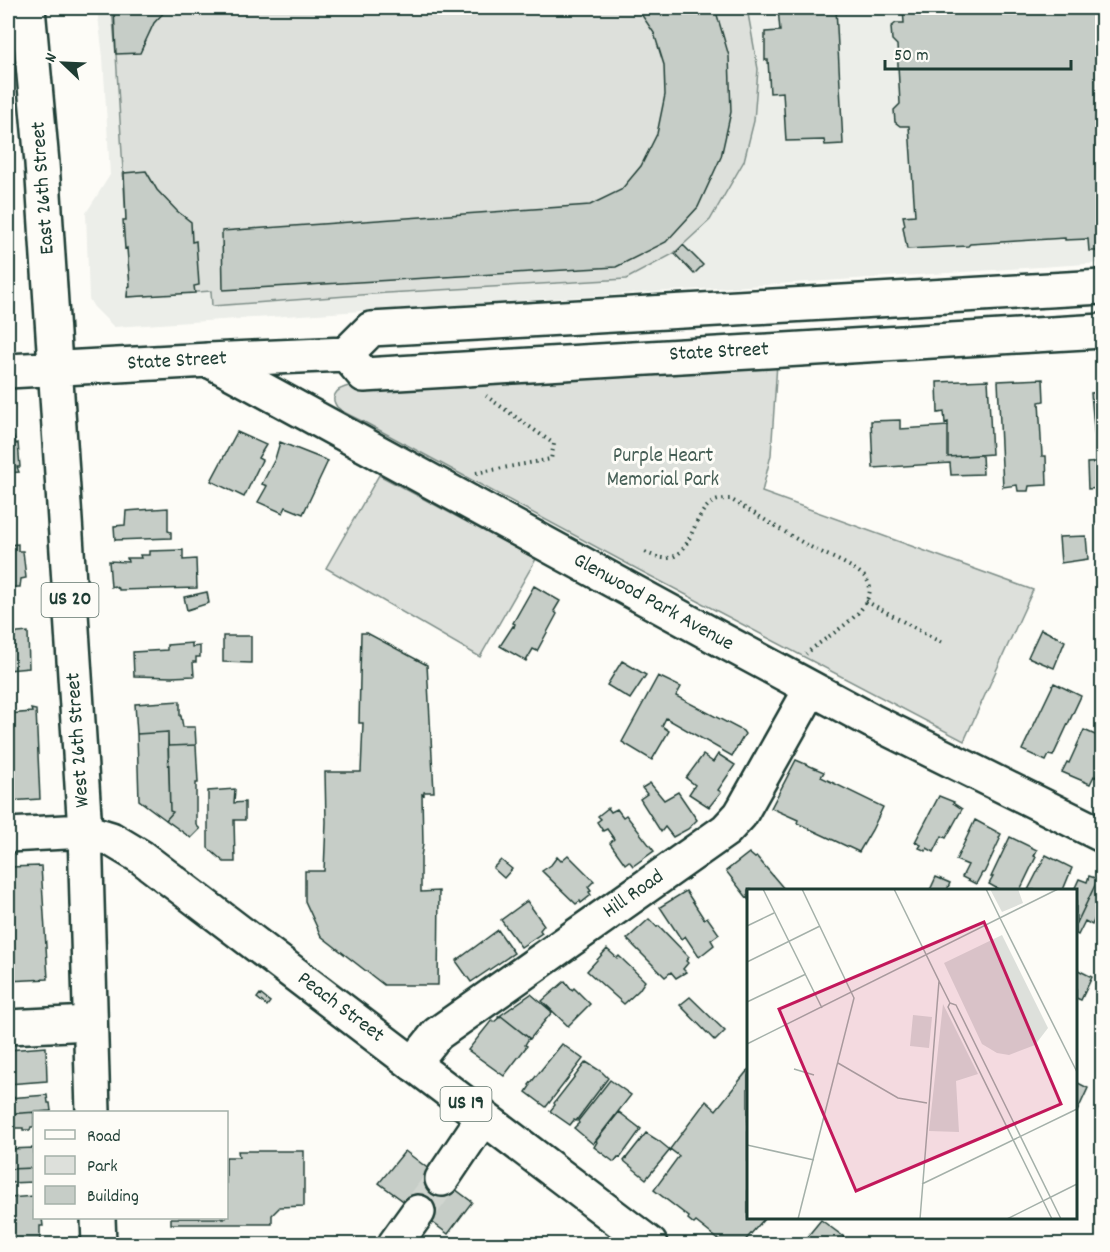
<svg xmlns="http://www.w3.org/2000/svg" width="1110" height="1252" font-family="Dekko,sans-serif">
<rect width="100%" height="100%" fill="#fdfcf7"/>
<filter id="ink" filterUnits="userSpaceOnUse"><feTurbulence type="fractalNoise" baseFrequency=".0167" numOctaves="2"/><feDisplacementMap in="SourceGraphic" scale="12" xChannelSelector="R" yChannelSelector="G"/><feConvolveMatrix kernelMatrix="1 2 1 2 8 2 1 2 1" color-interpolation-filters="sRGB"/></filter>
<g filter="url(#ink)">
<path fill="#eceee9" d="M97 8H1102V263L114 327 94 307 89 299 86 213 110 175 103 57Z"/>
<path fill="#dde0db" stroke="#7e8e88" stroke-width="1.5" d="M112 8H747L758 69 754 121 744 161 710 220 673 254 626 279 387 293 212 306 211 291 127 297 128 287 130 286 116 54Z
M777 363 771 455 762 492 1033 590 964 741 639 570 366 423C358 419 343 413 337 407 335 404 333 401 334 398 335 385 357 385 367 384Z
M379 475 536 559 480 657 326 568Z"/>
<path fill="#c6cdc7" stroke="#1f3d34" stroke-width="1.5" d="M112 8H168L154 23 140 53 116 54 114 8Z
M637 8H715L729 56 731 112 721 157 698 207 666 242 616 267 223 290 222 231 590 205 621 190 641 166 657 134 665 95 664 65 654 33Z
M778 8H836L843 144 825 145 824 140 786 141 783 92 770 93 768 60H765V32L780 31Z
M903 8H1102V251H1089L1088 239 1065 240V238L970 244 968 246 907 249 903 227 905 225 903 216 915 215 909 126H900L895 122 894 110 900 104 897 45 892 40 891 27 896 23H904Z
M146 171 157 190 177 211 191 222 192 242 196 241 199 285 194 286 195 293 127 297 128 287 130 286 127 248 125 249 123 220H126L124 173Z
M683 245 703 265 694 274 675 254Z
M1043 379 1044 401 1039 402 1042 456H1046L1047 485 1029 486 1028 491H1018L1017 485 1003 487 998 381Z
M988 380 992 454 948 457V422L945 423 944 412 938 413 937 382Z
M1102 392V443H1099L1100 439H1095L1091 393Z
M900 420V429L948 426V457L982 455 983 474 951 475 950 463 873 468 871 421Z
M237 432 266 445 258 458 262 460 244 497 211 481Z
M14 437 16 444 18 443 20 467H17L19 472 8 473V438Z
M280 442 328 461 303 514 286 507 283 513 258 502 267 486 262 484 275 459Z
M1102 462V488L1088 489 1087 463Z
M1095 498H1102V525H1097V512Z
M168 508V531L171 532V538L115 540 114 526 125 525 126 511Z
M1086 536 1088 559 1061 563 1059 537Z
M18 544V551H23L26 578 21 579 20 587H8V545Z
M183 550V560L196 559 197 588 119 590V589L114 586 111 587 109 561 128 562 127 558H141L140 555H149V551Z
M534 586 560 601 554 611 557 614 537 651 533 649 526 661 500 646 513 626 514 627 515 624 513 623Z
M207 592 209 603 187 610 184 597Z
M1041 629 1065 641 1054 668 1028 657Z
M28 632 29 668 8 670V634Z
M361 633H367L427 665 434 792H424V795L422 794 423 844 421 857V892L439 891 438 985H384L321 936 305 901V871H324L326 822 325 772H361L363 723H359Z
M223 636H251V663L223 662Z
M192 643V647L200 646V657H196V662H193L194 676 172 677 134 676 133 652 167 650V645Z
M622 661 646 675 630 699 607 685Z
M658 676 681 687 676 696 743 731 745 734 732 756 666 718 662 726 669 731 652 760 622 742Z
M1054 683 1081 696 1053 756 1049 755 1046 761 1022 750Z
M180 701V716H181L183 727H195L196 745 168 746V732L137 734 135 704Z
M31 709 36 710 40 799 8 801V714L32 712Z
M1084 730 1102 738V764L1096 777 1094 776 1090 784 1062 772 1067 762 1069 763Z
M168 732 170 811 173 812 166 820 139 800 137 734Z
M196 745 198 782V783H196V825L200 829 191 838 166 820 173 812 170 811 168 746Z
M718 754 735 765 718 790 721 792 709 807 689 794 695 785 686 778 703 755 713 762Z
M796 760 824 772 821 777 883 807 872 830 859 852 797 823 798 820 771 808Z
M650 783 664 800 678 792 697 820 688 829 673 837 665 827 661 832 640 799 647 794 642 788Z
M235 789 234 803 245 802V820H234L235 862H224L208 848V791Z
M939 796 954 802 953 803 962 809 946 838 942 836 934 852 927 848 926 851 919 848 921 845 915 842Z
M608 808 611 812 617 809 623 817 626 815 654 851 633 866 629 861 625 864 610 843 614 839 607 829 603 831 597 822 601 819 598 816Z
M975 820 1001 834 999 838 1000 839 984 873H982L976 884 962 877 968 865 956 860Z
M1010 837 1037 850 1034 856 1036 857 1020 890H998V889L989 884 993 877H991Z
M749 853 755 858 757 857 785 890H748V899L726 871Z
M568 855 594 881 588 887 591 891 589 892 591 895 581 903 580 901 576 904 542 871 551 865 557 857 561 861Z
M1046 855 1072 868 1063 890H1028Z
M501 860 512 869 504 878 493 868Z
M41 866 48 979 8 981V867Z
M1089 876 1098 879 1076 925V890H1074L1079 879 1087 882Z
M936 877 950 883 947 890H930Z
M1098 879 1102 881V901L1092 925 1085 921 1078 935 1076 934V925Z
M686 891 704 919 707 917 719 934 711 940 714 945 699 957 685 936 681 939 660 907Z
M527 901 544 925 540 930 542 933 521 947 501 920Z
M649 919 657 927 659 926 689 957 686 961 688 963 683 969 686 972 676 978 671 972 665 977 627 939Z
M498 930 514 953 471 982 456 961Z
M607 949 617 958 619 956 645 981 639 990 624 1004 587 971Z
M1076 969 1092 977 1081 1000 1076 998Z
M565 981 572 990 574 988 590 1004 568 1026 542 1001Z
M260 994 270 1002 267 1006 257 998Z
M531 994 552 1012 530 1039 501 1016 499 1018 498 1017Z
M690 997 725 1031 715 1041 680 1005Z
M501 1016 529 1038 525 1045 527 1046 504 1076 468 1050 492 1020 494 1022Z
M562 1044 583 1059 546 1107 526 1092 530 1086 529 1085Z
M46 1047 47 1081 8 1084V1050Z
M586 1062 602 1072 608 1078 576 1121 574 1120 570 1125 550 1111 555 1105 554 1103Z
M748 1070V1218H765L742 1244H724L696 1222 694 1224 688 1219 689 1217 654 1190 679 1156 670 1149 706 1101 716 1110Z
M610 1080 631 1095 593 1144 574 1128 579 1123 578 1121Z
M1076 1082 1088 1088 1076 1114Z
M47 1095 48 1103H50L51 1111 8 1114V1098Z
M51 1111V1112H34V1127H31L30 1130H23V1128H8V1114Z
M619 1112 641 1129 620 1158 618 1157 614 1162 594 1147 597 1142 596 1141Z
M646 1133 659 1141 670 1150 646 1179 624 1161Z
M34 1148V1168L8 1169V1149Z
M238 1151H304V1206L280 1207 272 1215V1224H171V1218H226V1157H239Z
M405 1151 472 1202 448 1234 379 1183Z
M34 1168V1182L8 1183V1169Z
M8 1194 9 1198 34 1196V1218H42L43 1226H40V1241L8 1244Z
M821 1220 844 1237 839 1244H805L809 1238 807 1237Z"/>
<g fill="none" stroke-linecap="round" stroke-linejoin="round">
<path stroke="#d1d6d0" stroke-width="33" stroke-dasharray="33 16" stroke-linecap="butt" d="M418 1212 442 1179"/>
<g stroke="#1f3d34" stroke-width="38">
<path id="minor" d="M1102 287 371 329 346 354 364 375 1102 331
M209 360 346 354
M8 1027 90 1023
M413 1064 437 1034 726 830 740 815 743 810 811 689
M442 1179 483 1118
M395 1244 418 1212"/>
</g>
<g stroke="#1f3d34" stroke-width="38">
<path id="major" d="M28 8 42 163 85 831 93 1112
M8 371 209 360 720 639 872 721 1102 835
M8 835 85 831 111 839 141 857 650 1244
M98 1218 99 1244"/>
</g>
<path stroke="#1f3d34" stroke-width="4" stroke-dasharray="1.5 4.5" stroke-linecap="butt" d="M476 473 551 459 554 444 486 396
M645 552C695 578 686 514 715 501 720 499 725 499 730 499 756 514 782 531 809 546 825 555 853 565 865 577 868 581 870 585 870 590 866 618 825 636 806 654
M866 601 942 643"/>
<use href="#minor" stroke="#fdfcf7" stroke-width="33"/>
<use href="#major" stroke="#fdfcf7" stroke-width="33"/>
</g>
</g>
<g text-anchor="middle" dominant-baseline="central" stroke-width="6" stroke-linejoin="round" paint-order="stroke">
<g fill="#fdfcf7" stroke="#62766e" stroke-width="1.5">
<rect x="41.5" y="583" width="57" height="34" rx="4.5"/>
<rect x="440.5" y="1087" width="51" height="34" rx="4.5"/>
</g>
<g font-size="20" font-weight="bold" fill="#1f3d34">
<text x="70" y="600">US 20</text>
<text x="466" y="1104">US 19</text>
</g>
<g font-size="21" fill="#1f3d34" stroke="#fdfcf7">
<text transform="translate(44 188) rotate(-94)">East 26th Street</text>
<text transform="translate(719 353) rotate(-3)">State Street</text>
<text transform="translate(177 362) rotate(-3)">State Street</text>
<text transform="translate(653 603) rotate(29)">Glenwood Park Avenue</text>
<text transform="translate(79 740) rotate(-94)">West 26th Street</text>
<text transform="translate(634 895) rotate(-35)">Hill Road</text>
<text transform="translate(340 1008) rotate(37)">Peach Street</text>
</g>
<g font-size="21" fill="#455e55" stroke="#fdfcf7">
<text x="663" y="457">Purple Heart<tspan x="663" dy="24">Memorial Park</tspan></text>
</g>
</g>
<g transform="translate(747 889)">
<rect width="330" height="330" fill="#fdfcf7"/>
<path d="M243 0H271L276 14 255 23ZM255 46 301 139 288 156 262 166 250 164 235 155 197 74ZM196 115 231 185 209 192 212 243 182 242ZM166 126 185 128 182 159 163 157Z" fill="#dde0db"/>
<path fill="none" stroke="#a4b0a9" stroke-width="1.5" d="M16 0 75 119M147 0 192 92 173 330M239 0 253 29M253 29 330 183M0 37 27 24M0 73 73 37M192 92 203 114M0 113 59 85M0 155 311 0M91 174 151 209 180 214M47 180 67 186M0 256 67 271M175 295 330 220M51 330 107 109 55 0M260 330 330 295M305 330 201 118 203 114 209 116 314 330"/>
<path fill="#c2185b" fill-opacity="0.15" stroke="#c2185b" stroke-width="3" d="M237 33 314 215 109 302 32 120Z"/>
<rect width="330" height="330" fill="none" stroke="#1f3d34" stroke-width="3"/>
</g>
<rect width="1110" height="1252" fill="none" stroke="#fdfcf7" stroke-width="30"/>
<rect x="15" y="15" width="1080" height="1222" fill="none" stroke="#1f3d34" stroke-width="2" filter="url(#ink)"/>
<rect x="33" y="1111" width="195" height="108" fill="#fdfcf7" stroke="#a4b0a9" stroke-width="1.5"/>
<rect x="45" y="1130" width="30" height="9" fill="#fdfcf7" stroke="#a4b0a9" stroke-width="1.5"/>
<text x="87" y="1141" font-size="18" fill="#1f3d34">Road</text>
<rect x="45" y="1156" width="30" height="18" fill="#dde0db" stroke="#a4b0a9" stroke-width="1.5"/>
<text x="87" y="1171" font-size="18" fill="#1f3d34">Park</text>
<rect x="45" y="1186" width="30" height="18" fill="#c6cdc7" stroke="#a4b0a9" stroke-width="1.5"/>
<text x="87" y="1201" font-size="18" fill="#1f3d34">Building</text>
<g transform="translate(63 63) rotate(293)" stroke="#fdfcf7" stroke-width="4.5" paint-order="stroke">
<path d="M0-4.5L10 22L0 15L-10 22Z" fill="#1f3d34"/>
<text y="-9" font-size="16" font-weight="bold" text-anchor="middle" fill="#1f3d34">N</text>
</g>
<path d="M885 60v9h186v-9" fill="none" stroke="#1f3d34" stroke-width="3"/>
<text x="894" y="60" font-size="18" fill="#1f3d34" stroke="#fdfcf7" stroke-width="4.5" paint-order="stroke">50 m</text>
</svg>
